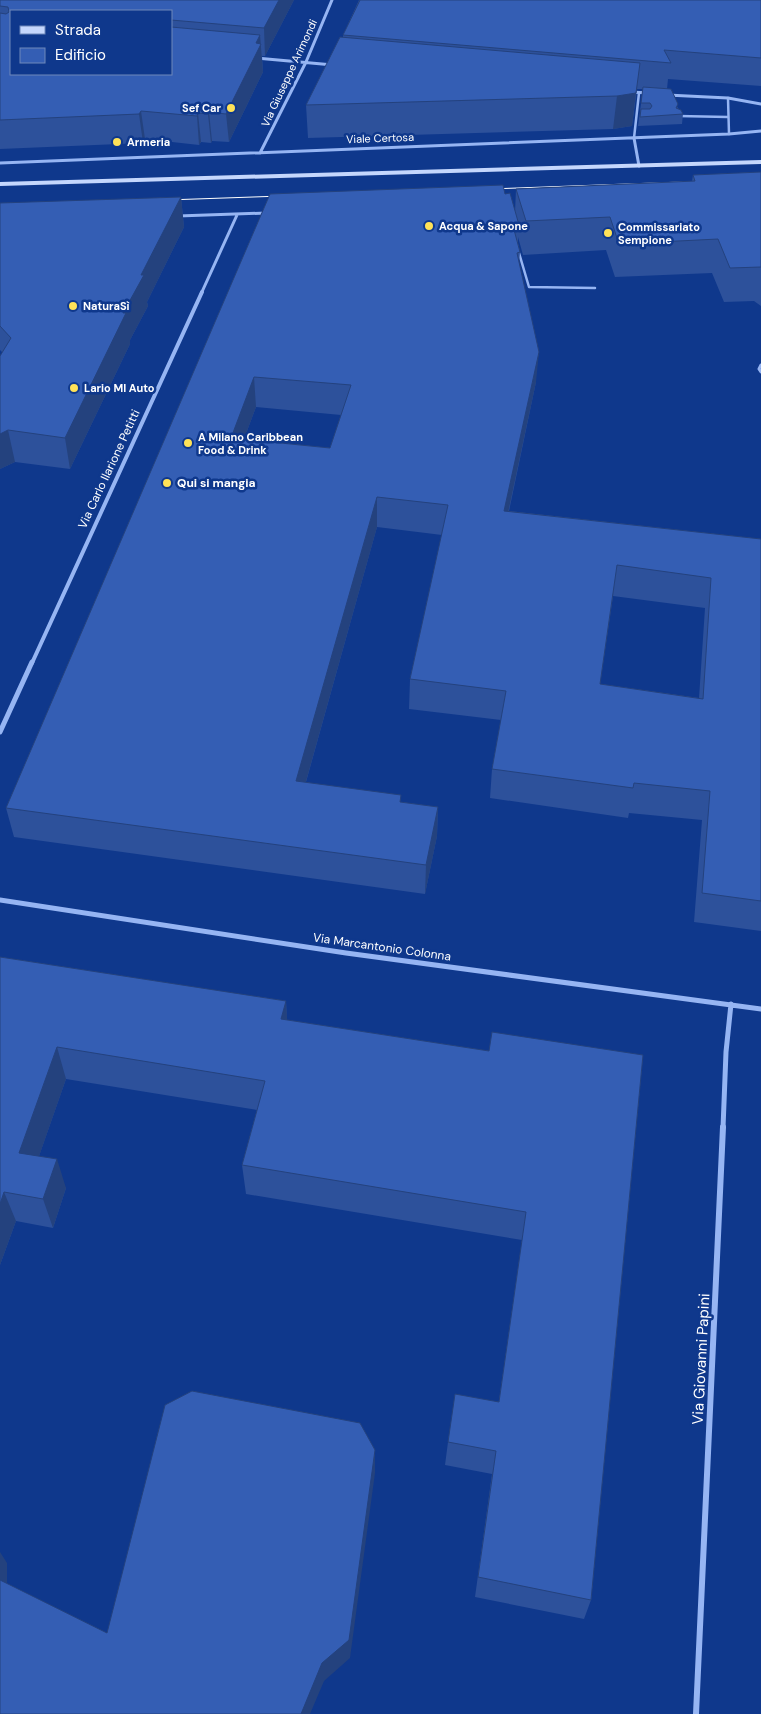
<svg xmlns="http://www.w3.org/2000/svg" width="761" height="1714" font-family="'DM Sans',sans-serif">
<rect width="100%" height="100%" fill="#0f388c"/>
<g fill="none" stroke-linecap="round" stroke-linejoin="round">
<path stroke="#96b5f3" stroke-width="2.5" d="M728 98 729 134
M678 116 728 117
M634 138 639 93
M519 253 529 287 595 288"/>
<path stroke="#96b5f3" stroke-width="3" d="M761 365 759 369 761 372"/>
<path stroke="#96b5f3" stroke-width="3" d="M256 58 333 65
M630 92 649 93
M667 95 728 98 761 104
M634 138 639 166
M260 153 306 62 332 0
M0 163 729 134 761 131
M178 216 267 213
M201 294 237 215"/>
<path stroke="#96b5f3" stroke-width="4" d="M32 663 202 292"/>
<path stroke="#96b5f3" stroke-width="5" d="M0 732 32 662
M0 900 346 953 761 1009
M723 1128 726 1052 731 1004"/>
<path stroke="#96b5f3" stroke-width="6" d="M696 1714 723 1127"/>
<path fill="#c5d7fd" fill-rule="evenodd" d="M761 160V164L0 186V182Z"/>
<path stroke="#fff" stroke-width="1" d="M490 189 682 182
M167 200 282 196"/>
</g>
<path fill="#2d519b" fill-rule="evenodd" d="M0 0H294L265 56H262L263 72 229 142 212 141 211 143 201 142 199 145 145 139 143 143 0 149ZM11 11H171V74Z
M359 0H761V86L668 79 667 89 678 108 683 114 682 124 638 126 643 89H637L632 126 613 129 308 138 306 105 343 37V35Z
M761 172V306L754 301 724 302 712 273 615 277 606 250 523 255 518 237V243L520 252 519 264 536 382 509 511 761 539V931L694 922 702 820 629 813 628 818 490 798 492 769 501 720 409 709 410 679 442 535 377 527 306 782 401 802 438 807 437 836 425 894 14 837 6 808 270 194H505L515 212 516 189 692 181 693 175ZM256 407 341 415 330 448 244 439ZM613 596 705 608 699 698 600 684Z
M181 197 184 227 147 302 148 306 130 340V344L70 469 15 462 0 469 2 352 0 350V204Z
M0 957 286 1001 287 1020 489 1051 643 1055 591 1600 584 1619 475 1597 492 1474 445 1465 448 1442 499 1401 522 1240 246 1194 242 1165 257 1110 66 1079 39 1156 66 1188 53 1228 16 1221 0 1265Z"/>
<path fill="#24427e" d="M279 0H294L265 56 264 28Z
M260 35 263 72 229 142 226 114 256 43Z
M636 93 632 126 613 129 617 96Z
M141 111 145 139 143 143 139 114Z
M209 112 212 141 211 143 208 114Z
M198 113 201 142 199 145 197 116Z
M181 197 184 227 147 302 148 306 130 340V344L70 469 65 438 141 275Z
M539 352 536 382 502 541 504 511Z
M254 377 256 407 233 468 231 438Z
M8 430 15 462 0 469V434Z
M377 497V527L298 810 296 781Z
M438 807 437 836 425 894 426 865Z
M286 1001 288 1033 281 1019Z
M57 1047 66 1079 30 1182 19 1153Z
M57 1159 66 1188 53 1228 43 1199Z
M4 1192 16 1221 0 1265V1204Z
M375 1450V1473L350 1658 324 1681 310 1714H301Z
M0 1552 7 1563V1598L0 1587Z"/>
<path fill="#345eb4" stroke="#24427e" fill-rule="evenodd" d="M0 0H279L264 28 171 20V11H11V74H171V27L260 35 256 43 261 44 226 114 209 112 208 114 198 113 197 116 141 111 139 114 0 120V13L6 14 9 12 8 7 0 6Z
M360 0H761V58L664 50 671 63 343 35Z
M340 37 640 63 636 93 617 96 306 105Z
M643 87 671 89 678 104 676 108 681 110 683 114 640 117 641 109H650L652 106 650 103H641Z
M761 172V267L730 268 718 239 619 244 610 217 526 221 516 189 695 181 693 175Z
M503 185 505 194 510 193 519 225 513 226 520 252 517 253 539 352 504 511 761 539V901L702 893 710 791 634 783 633 788 492 769 506 691 410 679 448 505 377 497 296 781 401 795 400 802 438 807 426 865 6 808 270 194ZM254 377 351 385 330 448 231 438ZM617 565 711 578 703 699 600 684Z
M181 197 141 275H144L123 313H126L65 438 8 430 0 434V356L11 338 0 326V203Z
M0 957 286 1001 281 1019 489 1051 492 1032 643 1055 591 1600 478 1577 496 1451 448 1442 455 1394 499 1402 526 1212 242 1165 265 1081 57 1047 19 1153 57 1159 43 1199 4 1192 0 1204Z
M192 1391 360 1423 375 1450 349 1640 322 1663 301 1714H0V1580L107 1633 165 1405Z"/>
<g fill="#ffe258" stroke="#0f388c" stroke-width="2">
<circle cx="231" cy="108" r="5"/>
<circle cx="117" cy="142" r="5"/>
<circle cx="429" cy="226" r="5"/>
<circle cx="608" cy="233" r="5"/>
<circle cx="73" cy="306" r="5"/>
<circle cx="74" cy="388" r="5"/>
<circle cx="188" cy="443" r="5"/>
<circle cx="167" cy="483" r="5"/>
</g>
<g text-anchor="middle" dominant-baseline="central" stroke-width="5" stroke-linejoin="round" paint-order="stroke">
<g font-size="11" fill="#fff" stroke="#0f388c">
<text transform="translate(289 73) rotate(-65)">Via Giuseppe Arimondi</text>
<text transform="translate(380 138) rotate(-2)">Viale Certosa</text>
</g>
<g font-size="11" font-weight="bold" fill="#fff" stroke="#0f388c" text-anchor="start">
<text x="221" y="108" text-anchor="end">Sef Car</text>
<text x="127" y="142">Armeria</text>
<text x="439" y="226">Acqua &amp; Sapone</text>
<text x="618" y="227">Commissariato<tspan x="618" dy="13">Sempione</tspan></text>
<text x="83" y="306">NaturaSì</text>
<text x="84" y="388">Lario MI Auto</text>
<text x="198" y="437">A Milano Caribbean<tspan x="198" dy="13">Food &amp; Drink</tspan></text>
</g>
<g font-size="12" fill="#fff" stroke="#0f388c">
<text transform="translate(109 469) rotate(-65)">Via Carlo Ilarione Petitti</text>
<text transform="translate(382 947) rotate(8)">Via Marcantonio Colonna</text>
</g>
<g font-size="12" font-weight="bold" fill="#fff" stroke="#0f388c" text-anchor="start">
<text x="177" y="483">Qui si mangia</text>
</g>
<g font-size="15" fill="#fff" stroke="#0f388c">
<text transform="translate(701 1359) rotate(-87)">Via Giovanni Papini</text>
</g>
</g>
<rect x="10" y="10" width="162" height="65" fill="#0f388c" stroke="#6f88ba"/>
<rect x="20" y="26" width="25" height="8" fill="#c5d7fd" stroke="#6f88ba"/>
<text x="55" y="35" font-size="15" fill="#ffffff">Strada</text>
<rect x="20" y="48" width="25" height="15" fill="#345eb4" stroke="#6f88ba"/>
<text x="55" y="60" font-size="15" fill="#ffffff">Edificio</text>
</svg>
